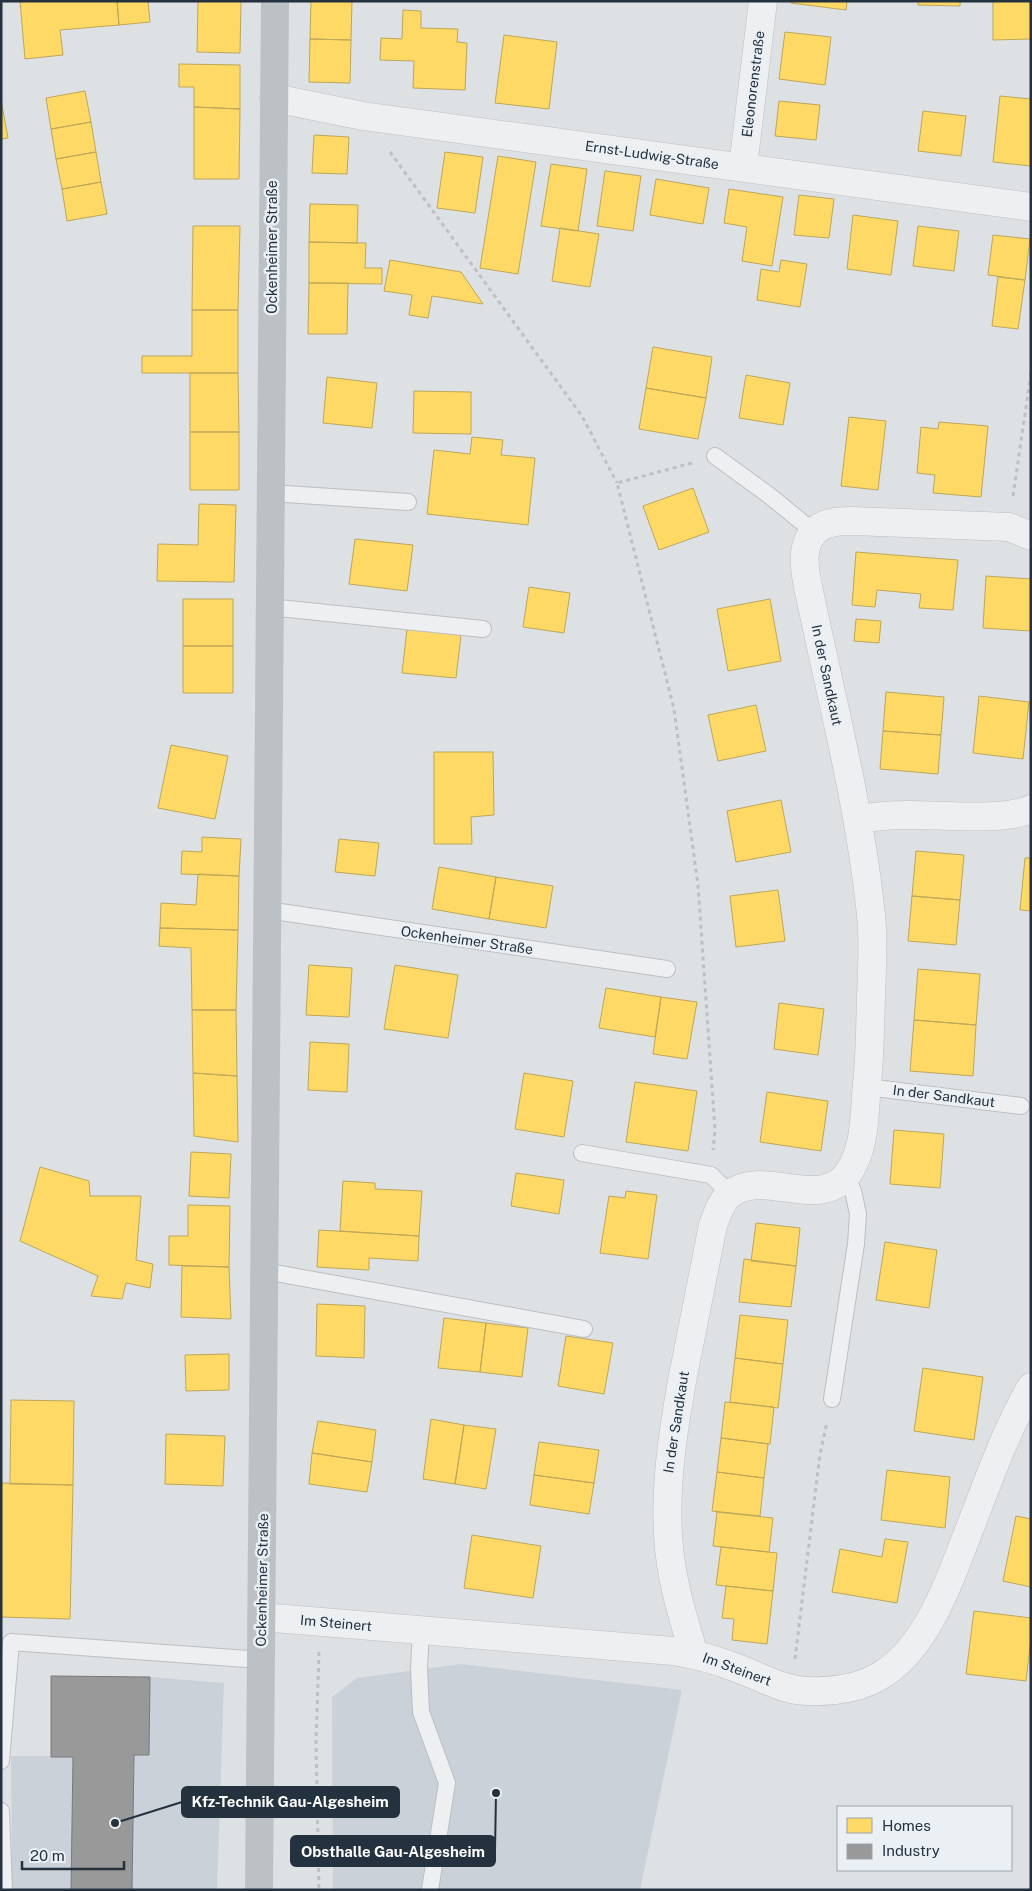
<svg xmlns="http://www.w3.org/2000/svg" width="1032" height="1891" font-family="'Public Sans',sans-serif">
<rect width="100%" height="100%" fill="#dee1e4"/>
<path fill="#cbd1d8" d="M461 1664 682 1690 640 1890H333L332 1697 357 1678Z
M51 1676 150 1677 224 1683 217 1890H12L11 1756H51Z"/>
<path fill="#ffd966" stroke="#bda75a" d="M20 1H117L119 25 60 30 63 55 25 59Z
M117 1H148L150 22 119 25Z
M198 1H241L240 53 197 52Z
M311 1H352L351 40 310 39Z
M791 1H847L846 10 791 3Z
M918 1H960V6L918 5Z
M993 1H1031V39L993 40Z
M403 10 421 11V28L458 29 457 42 467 43 465 90 413 88 414 61 380 60 381 38 402 39Z
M785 32 831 37 825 85 779 79Z
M504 35 557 42 549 109 495 103Z
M310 39 351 40 350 83 309 82Z
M179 64 240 65V109L194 107V87H179Z
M85 91 91 122 51 129 46 98Z
M1000 96 1031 99V166L993 162Z
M1 100 8 138 1 139Z
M779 101 820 105 816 140 775 136Z
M194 107 240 109 239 179H194Z
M923 111 966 116 961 156 918 151Z
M91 122 96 152 56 159 51 129Z
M314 135 349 137 347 174 312 173Z
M96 152 101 182 62 189 56 159Z
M445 152 483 157 475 213 437 208Z
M498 156 536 162 518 274 480 268Z
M551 164 587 169 578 231 541 226Z
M605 171 641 176 633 231 597 226Z
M656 179 709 188 703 224 650 215Z
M101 182 107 214 67 221 62 189Z
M729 189 783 197 772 266 742 261 747 227 724 223Z
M799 195 834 199 829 238 794 235Z
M310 204 358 205 357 243 309 242Z
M853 215 898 221 891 275 847 269Z
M193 226H240L238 310H192Z
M918 226 959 231 954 271 913 266Z
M560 228 599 234 590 287 552 281Z
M993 235 1030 239 1025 280 988 275Z
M309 242 366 243 365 268H382V284L309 283Z
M390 260 461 272 483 304 432 296 428 318 409 315 412 295 384 291Z
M781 260 807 264 800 307 757 300 761 269 779 272Z
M998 277 1025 280 1018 329 992 326Z
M309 283H348L347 334H308Z
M192 310H238V373H142V356H192Z
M653 347 712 357 706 398 646 388Z
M190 373H238L239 432H190Z
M746 375 790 383 783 425 739 418Z
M327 377 377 383 372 428 323 423Z
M646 388 706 398 698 439 639 429Z
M414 391 471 392V434L413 433Z
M849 417 886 421 878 490 841 486Z
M939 422 988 426 981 497 933 493 935 475 917 473 921 427 938 429Z
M190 432H239V490H190Z
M472 437 503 440 501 455 535 458 528 525 427 514 434 450 470 454Z
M693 488 709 532 659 550 643 506Z
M199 504 236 505 234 582 157 581 158 544 198 545Z
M355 539 413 545 407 591 349 584Z
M856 552 958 560 953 610 919 608 921 594 877 590 875 607 852 605Z
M986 576 1031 579V631L983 628Z
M529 587 570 593 564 633 523 627Z
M183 599H233V646H183Z
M770 599 781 661 728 671 717 609Z
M856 619 881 621 879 643 854 641Z
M407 629 461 635 456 678 402 673Z
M183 646H233V693H183Z
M886 692 944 697 941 735 883 731Z
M979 696 1029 702 1023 759 973 753Z
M756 705 766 751 718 761 708 715Z
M883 731 941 735 938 774 880 769Z
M171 745 228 756 215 819 158 808Z
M434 752H493L494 815 471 817 472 844H434Z
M781 800 791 852 736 862 727 811Z
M202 837 241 839 239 876 181 874 182 851 202 852Z
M339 839 379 843 375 876 335 872Z
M916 851 964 855 960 900 912 896Z
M1025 858H1031V911L1020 910Z
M439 867 496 877 489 919 432 909Z
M198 874 239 876 238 930 160 928 161 903 196 905Z
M496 877 553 886 546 928 489 919Z
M778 890 785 941 736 947 730 896Z
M912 896 960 900 956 945 908 941Z
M160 928 238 930 236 1010H192L191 948 159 946Z
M309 965 352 968 349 1017 306 1015Z
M395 965 458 975 448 1038 384 1029Z
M918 969 980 974 976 1025 914 1020Z
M606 988 661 997 655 1037 599 1028Z
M661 997 697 1002 687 1059 653 1054Z
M779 1003 824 1009 818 1055 774 1049Z
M192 1010H236L237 1076 193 1073Z
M914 1020 976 1025 973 1076 910 1071Z
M310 1042 349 1044 347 1092 308 1090Z
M193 1073 237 1076 238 1142 194 1136Z
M524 1073 573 1081 564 1137 515 1129Z
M635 1082 697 1091 688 1151 626 1142Z
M767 1092 828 1101 821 1151 760 1142Z
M894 1130 944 1134 940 1188 890 1184Z
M191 1152 231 1154 229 1198 189 1196Z
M40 1167 89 1181 90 1196H141L136 1260 153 1264 150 1288 126 1283 122 1299 91 1296 98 1276 20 1241Z
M516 1173 564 1180 559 1214 511 1206Z
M343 1181 375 1183V1189L422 1191 419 1236 340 1231Z
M626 1191 657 1195 648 1259 600 1253 609 1196 625 1198Z
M188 1205 230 1206 229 1267 169 1265V1236H188Z
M756 1223 800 1228 796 1266 751 1261Z
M319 1230 419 1236 418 1261 369 1258V1270L317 1267Z
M885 1242 937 1250 929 1308 876 1300Z
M744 1259 796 1266 791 1307 739 1302Z
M182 1266 229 1267 231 1319 181 1317Z
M317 1304 365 1306 364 1358 316 1356Z
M740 1315 788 1320 783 1364 735 1358Z
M444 1318 486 1323 480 1372 438 1368Z
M486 1323 528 1328 522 1377 480 1372Z
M566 1336 613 1343 604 1394 558 1386Z
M229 1354V1390L186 1391 185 1355Z
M735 1358 783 1364 778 1408 730 1402Z
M923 1368 983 1377 974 1440 914 1431Z
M11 1400 74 1401 73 1485 10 1484Z
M725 1402 774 1407 770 1444 721 1438Z
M431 1419 464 1425 455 1484 423 1479Z
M318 1421 376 1430 372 1462 312 1453Z
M464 1425 496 1429 486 1489 455 1484Z
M166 1434 225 1436 223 1486 165 1484Z
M721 1438 768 1444 764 1478 717 1472Z
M539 1442 599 1450 594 1483 534 1475Z
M312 1453 372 1462 367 1492 309 1484Z
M887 1470 950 1477 945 1528 881 1520Z
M717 1472 764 1478 760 1516 712 1511Z
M534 1475 594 1483 589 1514 530 1505Z
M1 1483 73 1485 70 1619 1 1617Z
M717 1512 773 1518 769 1552 713 1546Z
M1016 1516 1031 1519V1587L1003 1581Z
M472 1535 541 1546 533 1598 464 1588Z
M885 1539 908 1542 897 1603 832 1592 840 1549 882 1557Z
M721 1547 777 1553 773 1591 716 1585Z
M726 1586 773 1591 767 1644 732 1640 734 1619 722 1618Z
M974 1611 1031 1618V1638L1026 1681 966 1674Z"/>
<path fill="#999" stroke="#767a7e" d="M51 1676 150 1677 149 1755H134L132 1890H71L73 1757H51Z"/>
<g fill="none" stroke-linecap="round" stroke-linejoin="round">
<g stroke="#bcbfc2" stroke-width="18">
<path id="lane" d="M715 456 770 496 814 532
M270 493 408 502
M269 607 483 629
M267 910 667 969
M867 1087 1021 1106
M582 1153 711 1175 730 1194
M264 1271 584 1329
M832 1399 856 1244 858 1214 853 1191 846 1176
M421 1630 419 1668 421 1712 447 1783 430 1890
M1 1761 11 1642 261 1660
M1 1811 4 1890"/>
</g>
<g stroke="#bcbfc2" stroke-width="29">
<path id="street" d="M274 98 363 116 1031 207
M743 167 763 1
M858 819C873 817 888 815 904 815 936 814 1004 822 1031 809
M262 1617 673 1651C697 1654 719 1661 742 1670 763 1678 783 1690 807 1691 834 1692 860 1689 883 1674 928 1646 951 1577 969 1530 988 1482 1005 1432 1031 1387
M694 1654C682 1615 670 1576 668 1535 665 1483 673 1433 682 1381 692 1329 703 1277 713 1225 717 1215 721 1202 729 1195 763 1166 821 1214 849 1172 866 1146 864 1114 867 1084 870 1055 870 1026 871 997 872 967 874 936 870 906 859 805 833 705 812 605 807 581 794 541 822 526 831 521 843 521 853 521L1009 527 1031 536"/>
</g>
<path stroke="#bdc1c4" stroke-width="3" stroke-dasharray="4 4" stroke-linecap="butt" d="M390 152 582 416 617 483
M692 463 617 483 674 709 698 885 715 1130 713 1150
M1013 496 1031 373
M319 1652 316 1742 319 1890
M795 1659 820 1454 827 1422
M290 1812 317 1793"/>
<use href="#lane" stroke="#edeff1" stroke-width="16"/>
<use href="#street" stroke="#edeff1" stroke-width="28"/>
<path stroke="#bcc1c5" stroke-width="28" d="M259 1890 275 1"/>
</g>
<g text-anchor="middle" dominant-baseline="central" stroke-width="5" stroke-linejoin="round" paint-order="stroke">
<g font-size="14" fill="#24313f" stroke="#ebf0f5">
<text transform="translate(753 84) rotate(-83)">Eleonorenstraße</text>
<text transform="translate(652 155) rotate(8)">Ernst-Ludwig-Straße</text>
<text transform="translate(272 247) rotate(-90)">Ockenheimer Straße</text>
<text transform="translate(827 675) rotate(78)">In der Sandkaut</text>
<text transform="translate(467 940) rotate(8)">Ockenheimer Straße</text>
<text transform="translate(944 1096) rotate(7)">In der Sandkaut</text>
<text transform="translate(676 1422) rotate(-81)">In der Sandkaut</text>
<text transform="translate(262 1580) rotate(-89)">Ockenheimer Straße</text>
<text transform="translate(336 1623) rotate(5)">Im Steinert</text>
<text transform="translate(737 1669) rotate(20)">Im Steinert</text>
</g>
</g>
<path fill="none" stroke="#24313f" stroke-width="2" d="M115 1823L182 1802M496 1793L495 1851"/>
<g fill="#24313f" stroke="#ebf0f5" stroke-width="2">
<circle cx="115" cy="1823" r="5"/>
<circle cx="496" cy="1793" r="5"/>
</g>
<g fill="#24313f" stroke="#24313f" stroke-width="2">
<rect x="182" y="1787" width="217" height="30" rx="5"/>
<rect x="291" y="1836" width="204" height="30" rx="5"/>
</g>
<g font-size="15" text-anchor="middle" font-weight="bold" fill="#fff">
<text x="290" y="1807">Kfz-Technik Gau-Algesheim</text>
<text x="393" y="1857">Obsthalle Gau-Algesheim</text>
</g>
<rect width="1032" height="1891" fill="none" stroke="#24313f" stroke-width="5"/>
<rect x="837" y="1806" width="175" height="65" fill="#ebf0f5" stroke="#9ba4ac"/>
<rect x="847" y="1818" width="25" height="15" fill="#ffd966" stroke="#9ba4ac"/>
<text x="882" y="1831" font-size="15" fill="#24313f">Homes</text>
<rect x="847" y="1844" width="25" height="15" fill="#999999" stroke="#9ba4ac"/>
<text x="882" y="1856" font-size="15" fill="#24313f">Industry</text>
<path d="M22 1861v8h102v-8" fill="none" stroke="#24313f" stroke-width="2.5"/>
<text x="30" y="1861" font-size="15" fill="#24313f" stroke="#ebf0f5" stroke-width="4" paint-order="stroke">20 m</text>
</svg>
